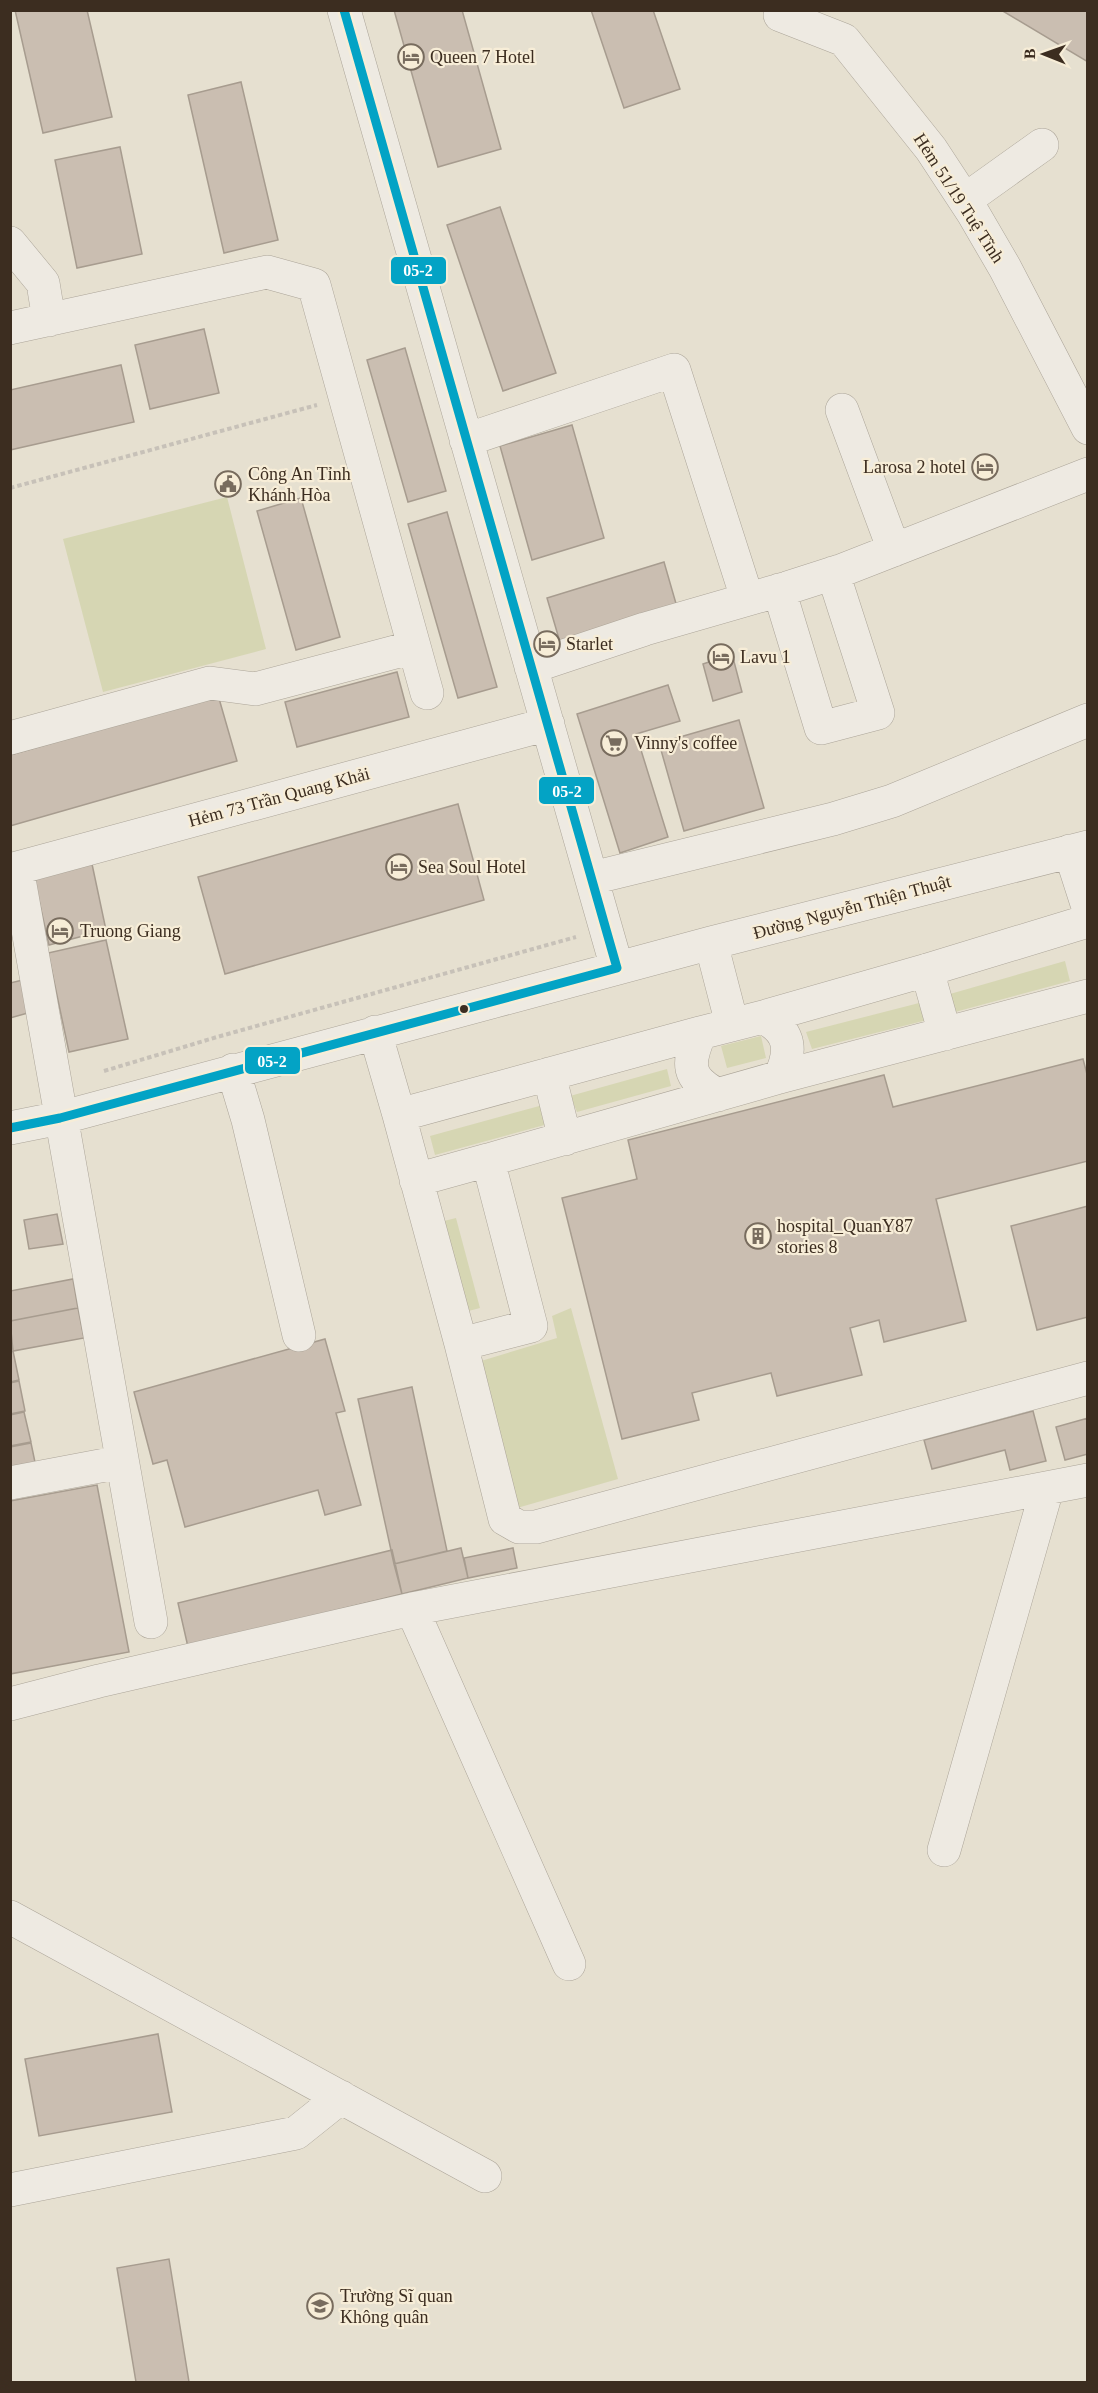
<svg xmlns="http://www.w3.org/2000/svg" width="1098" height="2393" font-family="'Times New Roman',serif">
<rect width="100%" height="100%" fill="#e6e0d0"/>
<path fill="#d6d6b3" d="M227 497 266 649 103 692 63 539Z
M1065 961 1070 981 955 1012 950 994Z
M923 1002 927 1020 812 1049 806 1032Z
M761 1036 766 1058 727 1068 721 1046Z
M667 1069 671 1086 577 1112 570 1096Z
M543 1105 548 1124 435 1155 430 1136Z
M456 1218 480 1308 453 1315 428 1225Z
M571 1308 618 1479 517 1508 481 1361 557 1338 552 1316Z"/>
<path fill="#cabeb1" stroke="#a79c8f" stroke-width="1.5" d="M15 10H87L112 117 43 133Z
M394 10H462L501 149 438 167Z
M591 10H653L680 89 624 108Z
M1001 10H1088V62Z
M241 82 278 240 224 253 188 95Z
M120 147 142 254 77 268 55 160Z
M500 207 556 373 503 391 447 225Z
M204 329 219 393 150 409 135 345Z
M405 348 446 491 408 502 367 360Z
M121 365 134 422 10 450V390Z
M572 425 604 538 532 560 500 446Z
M301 498 340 637 296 650 257 511Z
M447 512 497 687 458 698 408 524Z
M664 562 679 614 562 649 547 598Z
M732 654 742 692 713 701 703 664Z
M397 672 409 717 297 747 285 702Z
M668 685 680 721 636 734 668 837 620 853 577 714Z
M218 695 237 761 10 826V755Z
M739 720 764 808 684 831 659 743Z
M458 804 484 900 225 974 198 877Z
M92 864 106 930 49 945 34 879Z
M106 940 128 1039 69 1052 48 953Z
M27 979 35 1011 10 1018V983Z
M1083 1059 1088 1078V1161L936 1199 966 1321 884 1342 879 1320 850 1328 862 1375 777 1396 771 1373 692 1393 699 1420 622 1439 562 1198 637 1179 628 1140 884 1075 893 1107Z
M1088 1206V1317L1037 1330 1011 1226Z
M57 1214 63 1244 29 1249 24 1220Z
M73 1279 78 1308 10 1321V1291Z
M78 1308 84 1338 13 1351 10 1321Z
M325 1339 345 1411 336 1413 361 1505 325 1515 318 1490 185 1527 167 1460 153 1464 134 1392Z
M13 1351 19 1380 10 1382V1352Z
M19 1381 25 1411 10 1414V1383Z
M412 1387 447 1551 394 1564 358 1399Z
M1033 1411 1046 1461 1010 1470 1005 1450 932 1469 924 1440Z
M24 1412 31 1442 10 1446V1415Z
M1088 1418V1454L1065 1460 1056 1427Z
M31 1443 37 1472 10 1478V1447Z
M97 1485 129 1652 10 1674V1501Z
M461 1548 468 1578 402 1594 394 1564Z
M513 1548 517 1568 468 1578 464 1558Z
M392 1550 402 1594 188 1647 178 1603Z
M158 2034 172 2112 39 2136 25 2059Z
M169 2259 189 2382H136L117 2268Z"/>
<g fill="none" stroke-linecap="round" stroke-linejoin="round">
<g stroke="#aca599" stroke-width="34">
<path id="minor" d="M344 10 617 968
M780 15 844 40 931 149 973 213 1005 268 1088 428
M965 200 1042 145
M10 243 43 283 49 320
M10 328 267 272 314 285 427 693
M842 410 894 550
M466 440 674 370 747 598
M779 590 821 728 878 713 833 573
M531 667 645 629 787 588 840 571 1088 474
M10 738 210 683 255 689 414 647
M1070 851 1088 907
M17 868 151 1622
M10 870 548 724
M592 878 833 819 892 801 1088 720
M711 943 732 1024
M927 970 945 1034
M763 1017 927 970 1088 921
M375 1032 399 1115
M700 1033 399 1115 461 1344 505 1519 519 1527H536L1088 1378
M233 1070 248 1120 299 1335
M549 1074 565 1139
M718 1095C686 1078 687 1064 700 1033L763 1017C790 1031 793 1049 780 1077
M10 1128 60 1118 711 943 1088 847
M416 1180 488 1160
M461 1344 531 1326 488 1160 780 1077 1088 996
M10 1483 121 1462
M412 1609 569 1964
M10 1704 99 1681 412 1609 1088 1480
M944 1850 1047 1489
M10 1917 485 2176
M10 2190 296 2133 341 2097"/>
</g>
<path stroke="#c7c1b8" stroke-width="4" stroke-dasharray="4.5 3" stroke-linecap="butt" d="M10 488 317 405
M104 1071 217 1037 576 937"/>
<use href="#minor" stroke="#eeeae2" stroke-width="33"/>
<g stroke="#f7edd7" stroke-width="14">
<path id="bus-1" d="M10 1128 60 1118 617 968 344 10"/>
</g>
<use href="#bus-1" stroke="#03a3c5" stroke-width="9"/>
</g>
<defs>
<g id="hotel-ring" transform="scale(1.35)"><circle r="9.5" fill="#f7edd7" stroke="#786c5e" stroke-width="1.5"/><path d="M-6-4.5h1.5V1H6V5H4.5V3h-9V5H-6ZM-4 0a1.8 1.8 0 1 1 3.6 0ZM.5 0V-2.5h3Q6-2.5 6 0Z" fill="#786c5e"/></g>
<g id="civic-ring" transform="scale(1.35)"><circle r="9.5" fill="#f7edd7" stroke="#786c5e" stroke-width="1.5"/><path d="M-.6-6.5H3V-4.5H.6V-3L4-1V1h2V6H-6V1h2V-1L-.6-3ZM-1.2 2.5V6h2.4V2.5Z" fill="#786c5e"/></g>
<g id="supermarket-ring" transform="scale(1.35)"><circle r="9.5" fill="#f7edd7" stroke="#786c5e" stroke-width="1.5"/><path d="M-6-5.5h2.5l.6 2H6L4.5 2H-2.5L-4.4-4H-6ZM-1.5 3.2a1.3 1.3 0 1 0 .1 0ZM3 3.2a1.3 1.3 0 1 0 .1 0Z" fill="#786c5e"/></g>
<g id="building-ring" transform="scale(1.35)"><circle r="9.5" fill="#f7edd7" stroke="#786c5e" stroke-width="1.5"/><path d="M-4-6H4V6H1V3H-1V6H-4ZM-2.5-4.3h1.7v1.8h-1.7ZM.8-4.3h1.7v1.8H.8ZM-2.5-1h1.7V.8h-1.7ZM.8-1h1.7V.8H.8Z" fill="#786c5e"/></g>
<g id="university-ring" transform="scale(1.35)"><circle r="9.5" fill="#f7edd7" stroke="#786c5e" stroke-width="1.5"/><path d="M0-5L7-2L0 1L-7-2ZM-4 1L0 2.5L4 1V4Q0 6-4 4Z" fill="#786c5e"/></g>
</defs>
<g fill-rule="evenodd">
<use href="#hotel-ring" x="411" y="57"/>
<use href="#hotel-ring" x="985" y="467"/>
<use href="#civic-ring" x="228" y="484"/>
<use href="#hotel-ring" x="547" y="644"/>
<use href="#hotel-ring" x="721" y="657"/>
<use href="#supermarket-ring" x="614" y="743"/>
<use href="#hotel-ring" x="399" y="867"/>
<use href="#hotel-ring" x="60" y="931"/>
<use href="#building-ring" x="758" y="1236"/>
<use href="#university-ring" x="320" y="2306"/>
</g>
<circle fill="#3c2d20" stroke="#f7edd7" stroke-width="2" cx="464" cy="1009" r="5"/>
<g text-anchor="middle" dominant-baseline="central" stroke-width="4.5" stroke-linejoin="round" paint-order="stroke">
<g font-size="18" fill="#3c2d20" stroke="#f7edd7" text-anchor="start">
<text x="430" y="57">Queen 7 Hotel</text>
<text x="966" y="467" text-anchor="end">Larosa 2 hotel</text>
<text x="248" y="474">Công An Tỉnh<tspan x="248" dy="21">Khánh Hòa</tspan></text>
<text x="566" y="644">Starlet</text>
<text x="740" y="657">Lavu 1</text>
<text x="634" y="743">Vinny's coffee</text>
<text x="418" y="867">Sea Soul Hotel</text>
<text x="80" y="931">Truong Giang</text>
<text x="777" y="1226">hospital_QuanY87<tspan x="777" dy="21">stories 8</tspan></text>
<text x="340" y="2296">Trường Sĩ quan<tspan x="340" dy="21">Không quân</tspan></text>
</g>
<g font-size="18" fill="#3c2d20" stroke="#f7edd7">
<text transform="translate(959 198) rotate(57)">Hẻm 51/19 Tuệ Tĩnh</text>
<text transform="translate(279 797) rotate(-15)">Hẻm 73 Trần Quang Khải</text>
<text transform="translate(852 907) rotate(-15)">Đường Nguyễn Thiện Thuật</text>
</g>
</g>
<g stroke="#f7edd7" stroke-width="2">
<rect x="390" y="256" width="57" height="29" rx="6" fill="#03a3c5"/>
<rect x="538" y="776" width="57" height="29" rx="6" fill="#03a3c5"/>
<rect x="244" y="1046" width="57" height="29" rx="6" fill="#03a3c5"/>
</g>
<g font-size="16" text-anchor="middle" font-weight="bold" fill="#fff">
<text x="418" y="276">05-2</text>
<text x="567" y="797">05-2</text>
<text x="272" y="1067">05-2</text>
</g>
<rect width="1098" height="2393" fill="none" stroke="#3c2d20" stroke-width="24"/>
<g transform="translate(1044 54) rotate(271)" stroke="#f7edd7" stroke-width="4.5" paint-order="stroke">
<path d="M0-4.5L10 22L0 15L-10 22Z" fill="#3c2d20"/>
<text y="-9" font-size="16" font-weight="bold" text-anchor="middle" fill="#3c2d20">B</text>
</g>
</svg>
